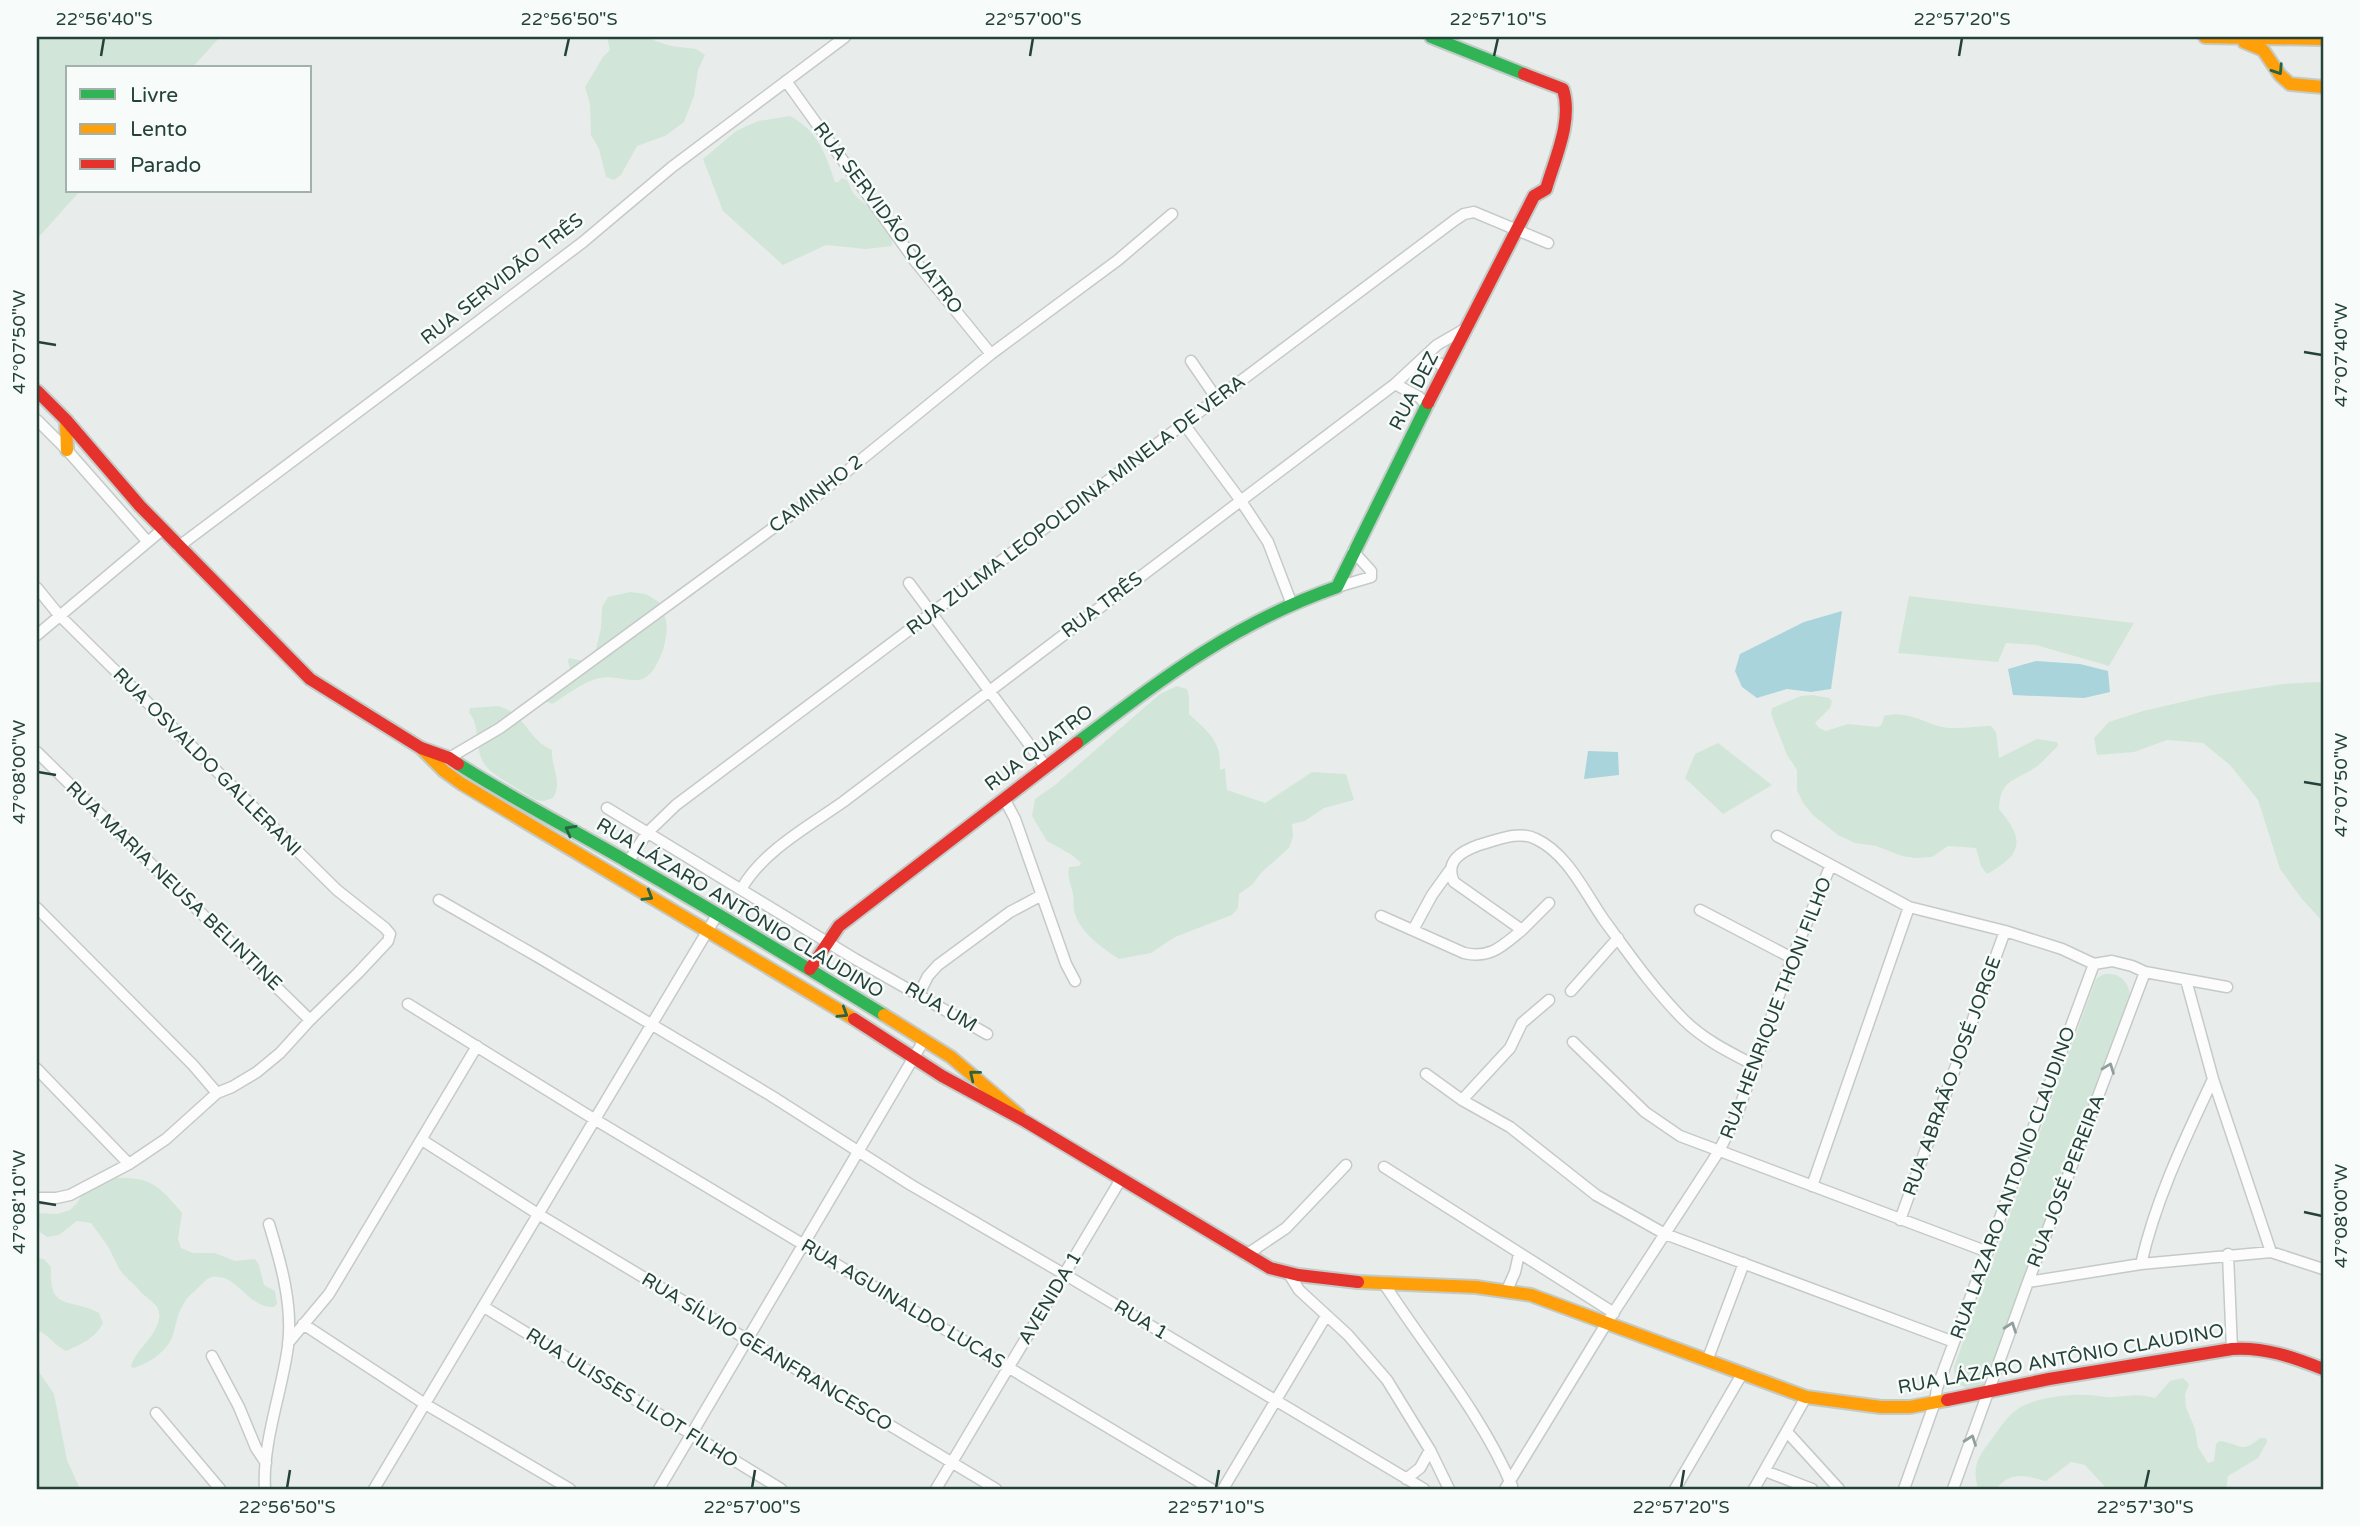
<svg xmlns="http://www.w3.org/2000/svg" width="2360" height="1526" font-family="'Varela Round',sans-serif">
<rect width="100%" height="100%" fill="#e8edeb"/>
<path fill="#d1e6d8" d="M37 37H220L192 68H68V191H80L37 239Z
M607 37H644L671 46 696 49 705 55 698 70 694 96 684 122 665 136 637 146 621 175 614 180 606 177 599 149 591 135 590 104 585 87 603 57 610 50Z
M790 116C817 130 826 154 835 182H838L842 178 847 180C850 184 851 191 855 195 873 214 891 214 892 246L866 249 826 245 783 265 723 211 703 159 736 131 758 121Z
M630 592 646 594 659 602C660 609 665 615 666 621 670 637 657 679 638 680 625 681 613 675 600 678 584 681 567 695 552 704L545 701 537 691 573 681 568 661 569 658 589 662 593 661 601 628 602 607 608 597Z
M1909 596 2134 623 2109 666 2036 645 2006 643 1998 662 1898 653Z
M2317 682 2323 683V922L2302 899 2280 869 2258 800 2230 765 2203 743 2167 740 2134 752 2097 755 2094 738 2109 722 2143 711 2212 695 2282 684Z
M1177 686 1187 689 1189 697V714C1209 733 1222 741 1220 770L1225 768 1227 790 1265 803 1312 772 1346 774 1354 800 1324 808 1305 821 1292 824 1293 837 1289 848 1262 872 1252 885 1239 894 1238 908 1232 915 1175 937 1151 953 1119 959C1101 947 1080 933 1074 911 1073 905 1074 899 1073 894 1071 884 1067 877 1069 867L1079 866 1081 863 1072 855 1047 841 1032 816 1035 799 1055 785 1160 694Z
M1813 695 1829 698 1832 701 1830 708 1815 723 1819 728 1826 731 1848 724 1878 727 1882 724 1884 716C1907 710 1921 722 1942 727 1953 730 1978 726 1991 726L1996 732 1999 758 2037 739 2057 742 2058 746C2050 753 2042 764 2033 769 2012 782 2000 781 1999 809 2025 840 2023 854 1987 874L1981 866 1976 848 1948 846 1932 857 1915 858 1902 856 1876 846 1855 843 1838 835 1813 815 1803 803 1797 790V770L1787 755 1771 714 1772 708 1801 696Z
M498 706C526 714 528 740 552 750 551 767 563 782 553 798L544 801 536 800C523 791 494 777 485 765 474 751 481 725 469 713L470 708Z
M1718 743 1772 785 1723 814 1685 778 1695 754Z
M2104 974C2119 972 2129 981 2130 996L1987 1383C1972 1395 1953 1388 1954 1367L2096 979Z
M102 1178C147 1177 153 1178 182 1213L178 1239 181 1248 193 1253H215L235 1261 255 1259 259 1265 264 1285 275 1291 277 1304 274 1307C248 1309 238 1273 212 1277 207 1278 203 1283 199 1287 194 1292 188 1296 184 1303 170 1327 181 1339 153 1359 146 1363 141 1366 133 1368L131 1366C136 1349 155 1338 159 1319 162 1304 147 1300 139 1290 133 1283 124 1276 120 1270 115 1262 112 1253 107 1245 102 1238 96 1230 91 1223L77 1221 59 1235 47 1237 40 1232 37 1213 57 1214 70 1210 77 1203 87 1187Z
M37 1258 44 1259 51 1267C49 1312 68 1297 99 1313L103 1323C95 1339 81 1344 66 1351 54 1345 49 1335 37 1330Z
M37 1369 54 1394 67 1460 80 1489H37Z
M2183 1378 2189 1384 2185 1395 2186 1407 2195 1429 2198 1447 2208 1463 2214 1461 2216 1444 2219 1441C2241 1443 2240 1455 2260 1438H2266L2267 1442 2258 1458 2228 1476 2226 1489H2107L2085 1465 2071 1462 2046 1481C2024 1476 2012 1470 1996 1489H1978C1972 1467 1977 1458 1991 1440 1999 1429 2007 1416 2019 1408 2035 1398 2068 1394 2087 1395 2095 1395 2105 1398 2113 1397 2132 1396 2135 1393 2155 1398L2170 1381Z"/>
<path fill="#a9d4db" d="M1842 611 1831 689 1811 692 1787 689 1757 698 1742 687 1735 671 1740 654 1804 622Z
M2036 661 2080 664 2108 671 2110 692 2084 698 2013 695 2008 669Z
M1588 751 1618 752 1619 775 1584 779Z"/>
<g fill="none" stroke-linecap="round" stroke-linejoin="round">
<g stroke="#c5cac8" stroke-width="13">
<path id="street" d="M786 81 915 261 991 354
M1425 356 1447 368
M1191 361 1217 399
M1395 384 1419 397 1428 406
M37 420 67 450 147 541
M1184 424 1241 501 1268 542 1291 602
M178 547 467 330 583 242 672 167 845 37
M909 583 1046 767
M1337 587 1371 577V571L1353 551
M37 588 59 615 337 890 385 928 390 934 388 941 358 973 310 1020 280 1053 257 1072 232 1087 217 1093 166 1139 129 1164 70 1195 56 1198H37
M37 635 162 530
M37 752 310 1020
M449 758 500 728 814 498 991 354 1118 260 1172 214
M1004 798 1015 819 1066 964 1075 981
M607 808 855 959 987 1034
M1777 836 1909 907 2005 931 2062 949 2094 964 2112 961 2132 966 2145 972 2227 987
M628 862 647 833 676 805 1455 220 1464 214 1474 212 1548 243
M742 888C763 851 809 826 843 802L1395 384 1437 345 1468 327
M439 900 540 958 770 1095 911 1185 1064 1274 1424 1489
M1549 903 1522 930 1454 882C1444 861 1462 851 1479 845 1497 840 1519 830 1536 839 1568 854 1585 893 1604 920 1629 954 1654 990 1684 1020 1704 1040 1731 1053 1756 1066
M37 908 193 1065 217 1093
M1700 910 1792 958
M1381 916 1464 953C1491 959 1502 946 1522 930
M1413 930 1432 895 1450 870
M2186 980 2213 1079 2271 1252
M1571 991 1618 938
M919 994 928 976 938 965 1010 912 1042 895
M408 1004 594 1119 1211 1489
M1573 1042 1645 1112 1680 1136 1988 1252
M37 1069 129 1164
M1426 1074 1462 1100 1510 1127 1596 1195 1665 1234 1954 1342
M1462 1100 1510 1048 1522 1023 1549 1000
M422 1140 538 1214 996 1489
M1384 1167 1614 1313
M1812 1186 1909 907
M1900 1220 2005 931
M2228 1254 2232 1349
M1246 1255 1286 1228 1346 1165
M2141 1264C2156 1198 2185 1139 2213 1079
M1289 1274 1299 1290 1348 1335 1387 1380 1430 1450 1449 1489
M1383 1282C1426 1349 1480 1411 1512 1486
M2028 1282 2141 1264 2271 1252 2323 1269
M1507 1290 1515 1272 1519 1254
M484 1307 781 1489
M303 1324 425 1404 570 1489
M288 1343 329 1294 477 1046
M212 1356 239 1407 256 1448 266 1463
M1707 1361 1744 1263
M156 1413 220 1489
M1788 1433 1839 1489
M1765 1471 1812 1489
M1406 1479 1420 1468 1430 1450
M265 1489C262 1443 282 1392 288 1346 293 1305 281 1263 269 1224
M374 1489 717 915
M659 1489 924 1040
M936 1489 1121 1179
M1223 1489 1326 1316
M1505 1489 1606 1324 1719 1151 1737 1115 1792 958 1830 867
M1675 1489 1742 1374
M1754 1489 1806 1397
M1904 1489 1935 1402 1937 1388 2094 964
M1953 1489 2028 1282 2145 972"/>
</g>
<g stroke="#c3cbc8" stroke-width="16">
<path id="fast" d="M1431 37 1524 74
M1077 743C1163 678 1234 623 1337 587L1428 403
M458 764C513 799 571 829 628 862 715 912 800 963 884 1015"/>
</g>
<g stroke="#c3cbc8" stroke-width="16">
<path id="slow" d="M2205 37 2323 39
M2244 42 2263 50 2280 75 2290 84 2323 87
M66 420 67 450
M421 748 444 771 462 784 854 1019
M884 1015 951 1057 1019 1115
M1358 1282 1476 1287 1531 1295 1806 1397 1881 1407H1910L1947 1400"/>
</g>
<g stroke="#c3cbc8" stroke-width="16">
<path id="jam" d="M37 391 66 420 140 506 310 679 421 748 449 758 458 764
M1428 403 1534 196 1546 189C1555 158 1573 121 1563 89L1524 74
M810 969 839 926 1077 743
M854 1019 942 1076 1025 1121 1270 1268 1298 1275 1358 1282
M1947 1400 2049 1379 2232 1349C2265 1347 2293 1357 2323 1369"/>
</g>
<use href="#street" stroke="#fcfcfc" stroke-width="10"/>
<use href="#fast" stroke="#30b455" stroke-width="12"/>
<use href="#slow" stroke="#ff9f0a" stroke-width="12"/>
<use href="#jam" stroke="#e5322d" stroke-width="12"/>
</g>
<defs><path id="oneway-chevron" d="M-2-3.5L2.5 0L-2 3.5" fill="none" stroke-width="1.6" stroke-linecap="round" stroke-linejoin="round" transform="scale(1.75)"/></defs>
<g stroke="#286442">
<use href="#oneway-chevron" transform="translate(2278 70) rotate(57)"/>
<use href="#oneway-chevron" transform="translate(570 830) rotate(-151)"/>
<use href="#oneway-chevron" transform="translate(648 896) rotate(31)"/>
<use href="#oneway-chevron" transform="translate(843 1013) rotate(32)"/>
<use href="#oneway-chevron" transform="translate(974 1075) rotate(-141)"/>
</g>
<g stroke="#909f9b">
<use href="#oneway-chevron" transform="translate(2109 1068) rotate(-69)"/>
<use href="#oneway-chevron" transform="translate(2011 1327) rotate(-70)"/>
<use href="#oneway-chevron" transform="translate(1971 1440) rotate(-70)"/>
</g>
<path fill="none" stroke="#24423a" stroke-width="2.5" d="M101 56 104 38M565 56 569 38M1030 56 1033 38M1494 56 1498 38M1959 56 1962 38M38 342 56 345M2304 352 2322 355M38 772 56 775M2304 782 2322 785M38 1202 56 1205M2304 1212 2322 1216M287 1488 290 1470M752 1488 755 1470M1216 1488 1219 1470M1681 1488 1684 1470M2145 1488 2149 1470"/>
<g text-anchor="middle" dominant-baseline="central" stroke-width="5" stroke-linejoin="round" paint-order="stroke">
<g font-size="19" fill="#24423a" stroke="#f7fbf9">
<text transform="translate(888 218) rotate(53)">RUA SERVIDÃO QUATRO</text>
<text transform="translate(502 279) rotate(-38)">RUA SERVIDÃO TRÊS</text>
<text transform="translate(1414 391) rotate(-63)">RUA DEZ</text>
<text transform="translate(816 494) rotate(-38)">CAMINHO 2</text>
<text transform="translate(1076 505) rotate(-37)">RUA ZULMA LEOPOLDINA MINELA DE VERA</text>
<text transform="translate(1102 605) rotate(-37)">RUA TRÊS</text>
<text transform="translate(1039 748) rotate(-37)">RUA QUATRO</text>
<text transform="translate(207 762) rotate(45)">RUA OSVALDO GALLERANI</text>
<text transform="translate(174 886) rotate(44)">RUA MARIA NEUSA BELINTINE</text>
<text transform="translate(740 908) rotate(31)">RUA LÁZARO ANTÔNIO CLAUDINO</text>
<text transform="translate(941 1007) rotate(30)">RUA UM</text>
<text transform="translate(1776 1008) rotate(-69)">RUA HENRIQUE THONI FILHO</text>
<text transform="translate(1952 1076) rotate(-70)">RUA ABRAÃO JOSÉ JORGE</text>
<text transform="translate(2066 1181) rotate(-69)">RUA JOSÉ PEREIRA</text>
<text transform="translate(2013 1183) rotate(-70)">RUA LAZARO ANTONIO CLAUDINO</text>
<text transform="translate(1050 1298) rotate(-59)">AVENIDA 1</text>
<text transform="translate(903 1304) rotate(31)">RUA AGUINALDO LUCAS</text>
<text transform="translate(1141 1320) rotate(31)">RUA 1</text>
<text transform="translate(767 1352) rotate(31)">RUA SÍLVIO GEANFRANCESCO</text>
<text transform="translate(2061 1359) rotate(-10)">RUA LÁZARO ANTÔNIO CLAUDINO</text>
<text transform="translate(632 1398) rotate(32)">RUA ULISSES LILOT FILHO</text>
</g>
</g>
<rect width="2360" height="1526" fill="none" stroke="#f7fbf9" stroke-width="77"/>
<rect x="66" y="66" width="245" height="126" fill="#f7fbf9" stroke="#a3b1ad" stroke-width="2"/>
<rect x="80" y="89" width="35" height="10" fill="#30b455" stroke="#a3b1ad" stroke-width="2"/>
<text x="130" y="102" font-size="21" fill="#24423a">Livre</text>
<rect x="80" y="124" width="35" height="10" fill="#ff9f0a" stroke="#a3b1ad" stroke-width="2"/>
<text x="130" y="136" font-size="21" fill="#24423a">Lento</text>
<rect x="80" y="159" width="35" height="10" fill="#e5322d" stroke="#a3b1ad" stroke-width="2"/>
<text x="130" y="172" font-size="21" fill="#24423a">Parado</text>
<rect x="38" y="38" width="2284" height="1450" fill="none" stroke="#24423a" stroke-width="2.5"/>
<g font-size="18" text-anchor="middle" fill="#24423a">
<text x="104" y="25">22°56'40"S</text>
<text x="569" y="25">22°56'50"S</text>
<text x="1033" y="25">22°57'00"S</text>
<text x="1498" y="25">22°57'10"S</text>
<text x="1962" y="25">22°57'20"S</text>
<text transform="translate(19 342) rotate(-90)" y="6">47°07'50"W</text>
<text transform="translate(2341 355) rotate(-90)" y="6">47°07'40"W</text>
<text transform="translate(19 772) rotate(-90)" y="6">47°08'00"W</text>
<text transform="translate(2341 785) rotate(-90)" y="6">47°07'50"W</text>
<text transform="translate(19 1202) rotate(-90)" y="6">47°08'10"W</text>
<text transform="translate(2341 1216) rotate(-90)" y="6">47°08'00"W</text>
<text x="287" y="1513">22°56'50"S</text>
<text x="752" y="1513">22°57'00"S</text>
<text x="1216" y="1513">22°57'10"S</text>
<text x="1681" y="1513">22°57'20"S</text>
<text x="2145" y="1513">22°57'30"S</text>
</g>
</svg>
